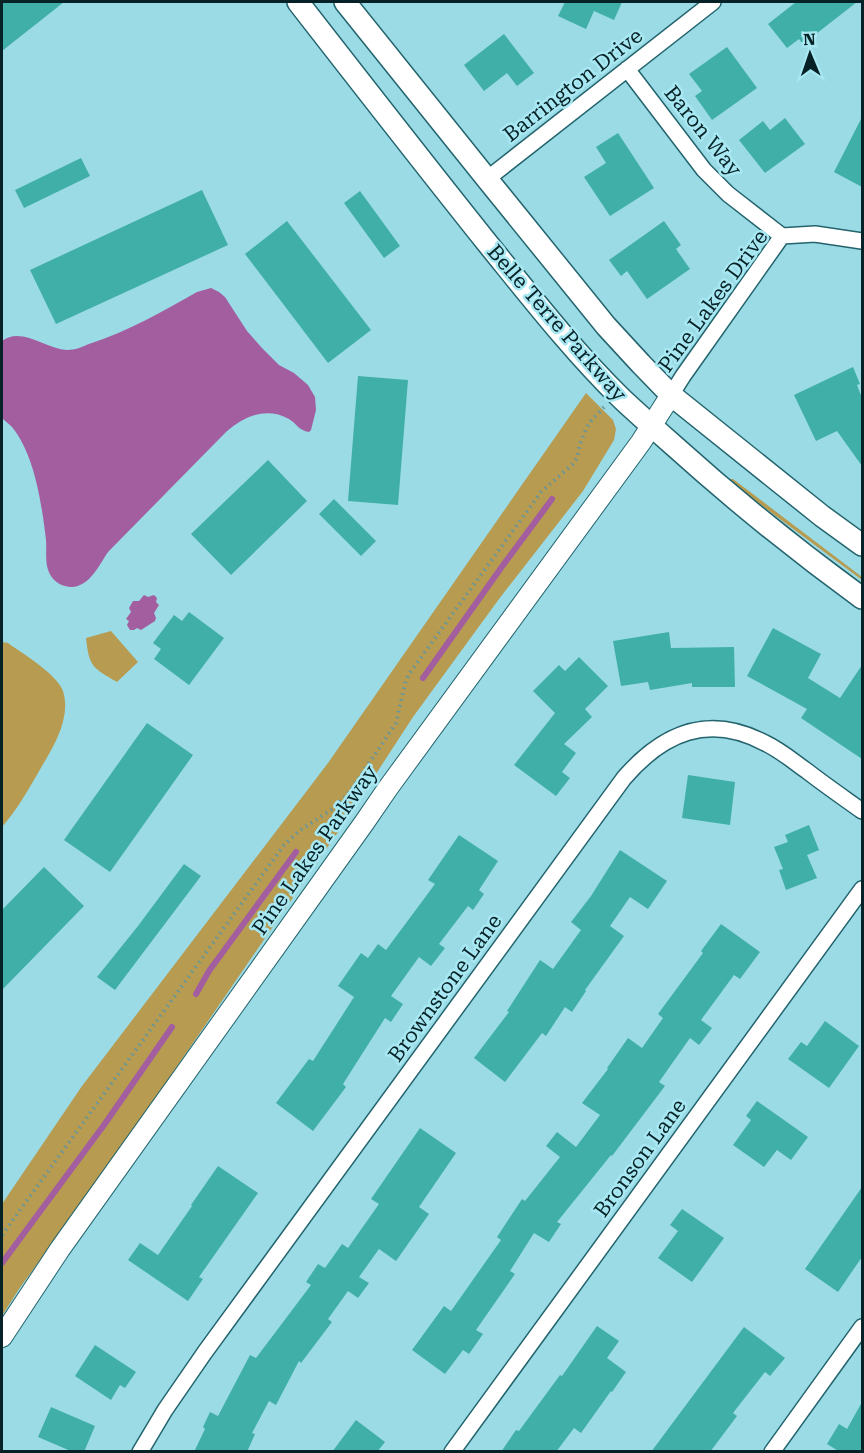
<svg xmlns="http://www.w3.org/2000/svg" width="864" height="1453" font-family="'Roboto Serif',serif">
<rect width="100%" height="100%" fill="#9bdbe6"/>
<path fill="#b79b51" d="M586 393 613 420 616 429 614 440 583 491 499 599 413 717 340 829 112 1161 19 1289 2 1316V1204L82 1086 328 763Z
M733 479 862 577V580L730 482 731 479Z
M111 631 138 662 117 682C93 668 89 667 86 638Z
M2 642 8 643C23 654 57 674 63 691 72 720 51 750 38 773 27 792 16 811 2 827Z"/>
<path fill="#a35ea0" d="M211 288 219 292 225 297 247 331 262 348 279 365 294 373 308 385 315 397 316 410 311 430 309 432C299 431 296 423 289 419 266 406 243 417 226 432L108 552C98 567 87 592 65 586 60 585 54 581 51 576 44 565 47 552 46 540 42 506 35 455 12 427 9 424 5 421 2 418V341C21 326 46 349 67 350 75 350 82 347 89 344 127 332 163 311 197 292Z
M144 595 148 597 154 595 157 598 156 602 159 605 154 613 156 618 155 621 141 630 137 628 134 630H130L127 625 129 621 126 619 131 612 129 608 133 601H139Z"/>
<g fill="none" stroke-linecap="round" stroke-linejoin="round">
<path stroke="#a35ea0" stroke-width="6" d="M423 678 501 568 552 499
M196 994 209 971 296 852
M2 1263 104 1125 172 1027"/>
</g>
<path fill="#40afa7" d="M2 2H64L2 51Z
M565 2H622L614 20 594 11 586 29 558 16Z
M796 2H857L803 44 799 39 787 48 768 24Z
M504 34 534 73 517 86 507 73 484 91 464 65Z
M727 47 757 88 712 120 695 96 702 91 689 74Z
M862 117V187L834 172Z
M785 118 805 144 765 173 739 140 763 121 770 130Z
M618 133 654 188 610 216 584 177 606 163 596 147Z
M81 158 90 176 24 208 15 190Z
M202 190 228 245 56 324 30 270Z
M360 191 400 246 384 258 344 203Z
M287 221 371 330 328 363 245 254Z
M664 221 681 245 676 249 690 269 647 299 627 271 621 276 609 260Z
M853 367 860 384 857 385 862 398V466L837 431 816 441 794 395Z
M358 376 408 380 398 505 348 501Z
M268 460 307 501 231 575 191 534Z
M334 499 376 541 361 556 319 514Z
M189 612 224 638 189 685 154 659 161 649 153 643 174 615 182 621Z
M773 628 821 654 808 678 840 698 862 665V759L801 718 807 709 747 676Z
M669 632 671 648 734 647 735 687H692V683L650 690 648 682 621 686 613 641Z
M579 657 608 686 585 709 592 717 564 744 576 753 562 772 570 778 556 796 514 765 555 713 533 691 559 665 565 671Z
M147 723 193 755 110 872 64 840Z
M688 775 735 782 730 825 682 818Z
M809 825 819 850 807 855 817 878 786 890 779 870 783 869 774 847 788 842 785 835Z
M459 835 498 861 479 890 484 894 473 910 468 906 439 944 445 948 431 966 419 957 391 996 403 1004 391 1022 385 1018 343 1084 346 1087 313 1131 276 1103 309 1059 313 1061 354 997 338 986 361 953 368 958 378 944 386 950 435 884 428 880Z
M620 850 667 881 648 909 630 897 610 926 624 936 585 990 586 991 572 1012 565 1007 546 1036 542 1033 505 1082 474 1058 509 1012 507 1011 540 960 553 969 581 930 571 922 591 896Z
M184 864 201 876 115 990 97 977 138 926Z
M44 867 84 906 2 990V910Z
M721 924 760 952 740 979 734 975 701 1020 712 1028 699 1045 690 1038 659 1082 665 1086 612 1156 611 1155 557 1222 561 1224 549 1242 534 1233 510 1271 515 1274 476 1330 483 1334 469 1354 463 1350 445 1374 412 1350 444 1306 451 1311 501 1240 497 1237 522 1199 525 1201 560 1157 546 1146 557 1132 576 1147 600 1115 582 1103 608 1069 607 1068 628 1038 642 1048 663 1018 658 1014 703 953 701 951Z
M825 1021 859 1046 829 1088 788 1059 801 1042 807 1046Z
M757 1101 808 1137 791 1160 777 1150 764 1167 733 1145 751 1120 746 1116Z
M420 1128 456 1153 419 1207 429 1214 396 1261 379 1249 359 1277 369 1283 358 1298 348 1291 328 1319 332 1322 301 1363 299 1361 276 1405 269 1401 252 1433 255 1434 247 1452H194L205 1429 203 1427 210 1412 218 1416 250 1355 256 1358 311 1285 306 1282 318 1264 325 1268 342 1244 348 1248 379 1204 371 1199Z
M218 1166 258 1193 199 1277 203 1279 188 1301 128 1260 140 1243 158 1255 192 1206 191 1205Z
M862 1187V1257L838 1292 805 1269Z
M682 1209 724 1238 692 1282 658 1258 678 1231 670 1225Z
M597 1326 619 1341 607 1358 626 1372 612 1392 611 1391 581 1433 574 1428 556 1452H501L516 1430 519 1431 560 1375 562 1376Z
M744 1327 785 1358 770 1376 765 1372 733 1413 737 1416 710 1452H651Z
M95 1345 136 1372 125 1388 120 1385 111 1400 75 1376Z
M862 1402V1452H840L827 1444 839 1424 847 1429Z
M51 1407 95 1426 84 1452H73L38 1437Z
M356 1420 385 1442 377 1452H332Z"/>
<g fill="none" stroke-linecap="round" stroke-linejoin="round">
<g stroke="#23646d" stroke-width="18">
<path id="minor" d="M627 69 704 170 728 194 782 236
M487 179 713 2
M671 395 683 376 782 236 815 234 862 241
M140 1452 165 1410 205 1352 624 778C663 733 708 713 765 743 780 750 793 761 807 771 825 785 844 798 862 811
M452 1452 862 889
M772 1452 862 1327"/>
</g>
<g stroke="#23646d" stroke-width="22">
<path id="tertiary" d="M2 1337 60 1249 364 823 388 788 641 442 671 395"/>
</g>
<g stroke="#23646d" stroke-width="24">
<path id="secondary" d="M298 2C361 83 424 164 488 244 531 297 573 351 622 399 638 414 655 429 672 444 733 499 796 550 862 598
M345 2 487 179 606 326 641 364 671 395 822 516 862 545"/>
</g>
<path stroke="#64969e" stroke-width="4" stroke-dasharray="1.5 4.5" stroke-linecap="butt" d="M2 1235 268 867 284 845 299 831 331 810 347 795 382 744 396 723 406 680 409 674 541 492 573 464 577 458 580 444 586 429 590 422 604 407"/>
<use href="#minor" stroke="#fff" stroke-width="15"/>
<use href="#tertiary" stroke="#fff" stroke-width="20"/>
<use href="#secondary" stroke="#fff" stroke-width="21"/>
</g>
<g text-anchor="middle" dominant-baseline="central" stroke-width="5" stroke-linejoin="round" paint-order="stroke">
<g font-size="21" fill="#072226" stroke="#a8e8f3">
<text transform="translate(573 85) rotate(-38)">Barrington Drive</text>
<text transform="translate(703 131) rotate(51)">Baron Way</text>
<text transform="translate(713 301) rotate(-54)">Pine Lakes Drive</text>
<text transform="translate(557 323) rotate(49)">Belle Terre Parkway</text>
<text transform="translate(315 850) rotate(-55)">Pine Lakes Parkway</text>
<text transform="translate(445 988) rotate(-54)">Brownstone Lane</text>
<text transform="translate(640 1158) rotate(-54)">Bronson Lane</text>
</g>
</g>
<rect width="864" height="1453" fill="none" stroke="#072226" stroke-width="6"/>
<g transform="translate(810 54) rotate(358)" stroke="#a8e8f3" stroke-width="4.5" paint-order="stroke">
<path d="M0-4.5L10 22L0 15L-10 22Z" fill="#072226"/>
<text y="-9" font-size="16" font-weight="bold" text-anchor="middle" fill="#072226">N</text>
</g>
</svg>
